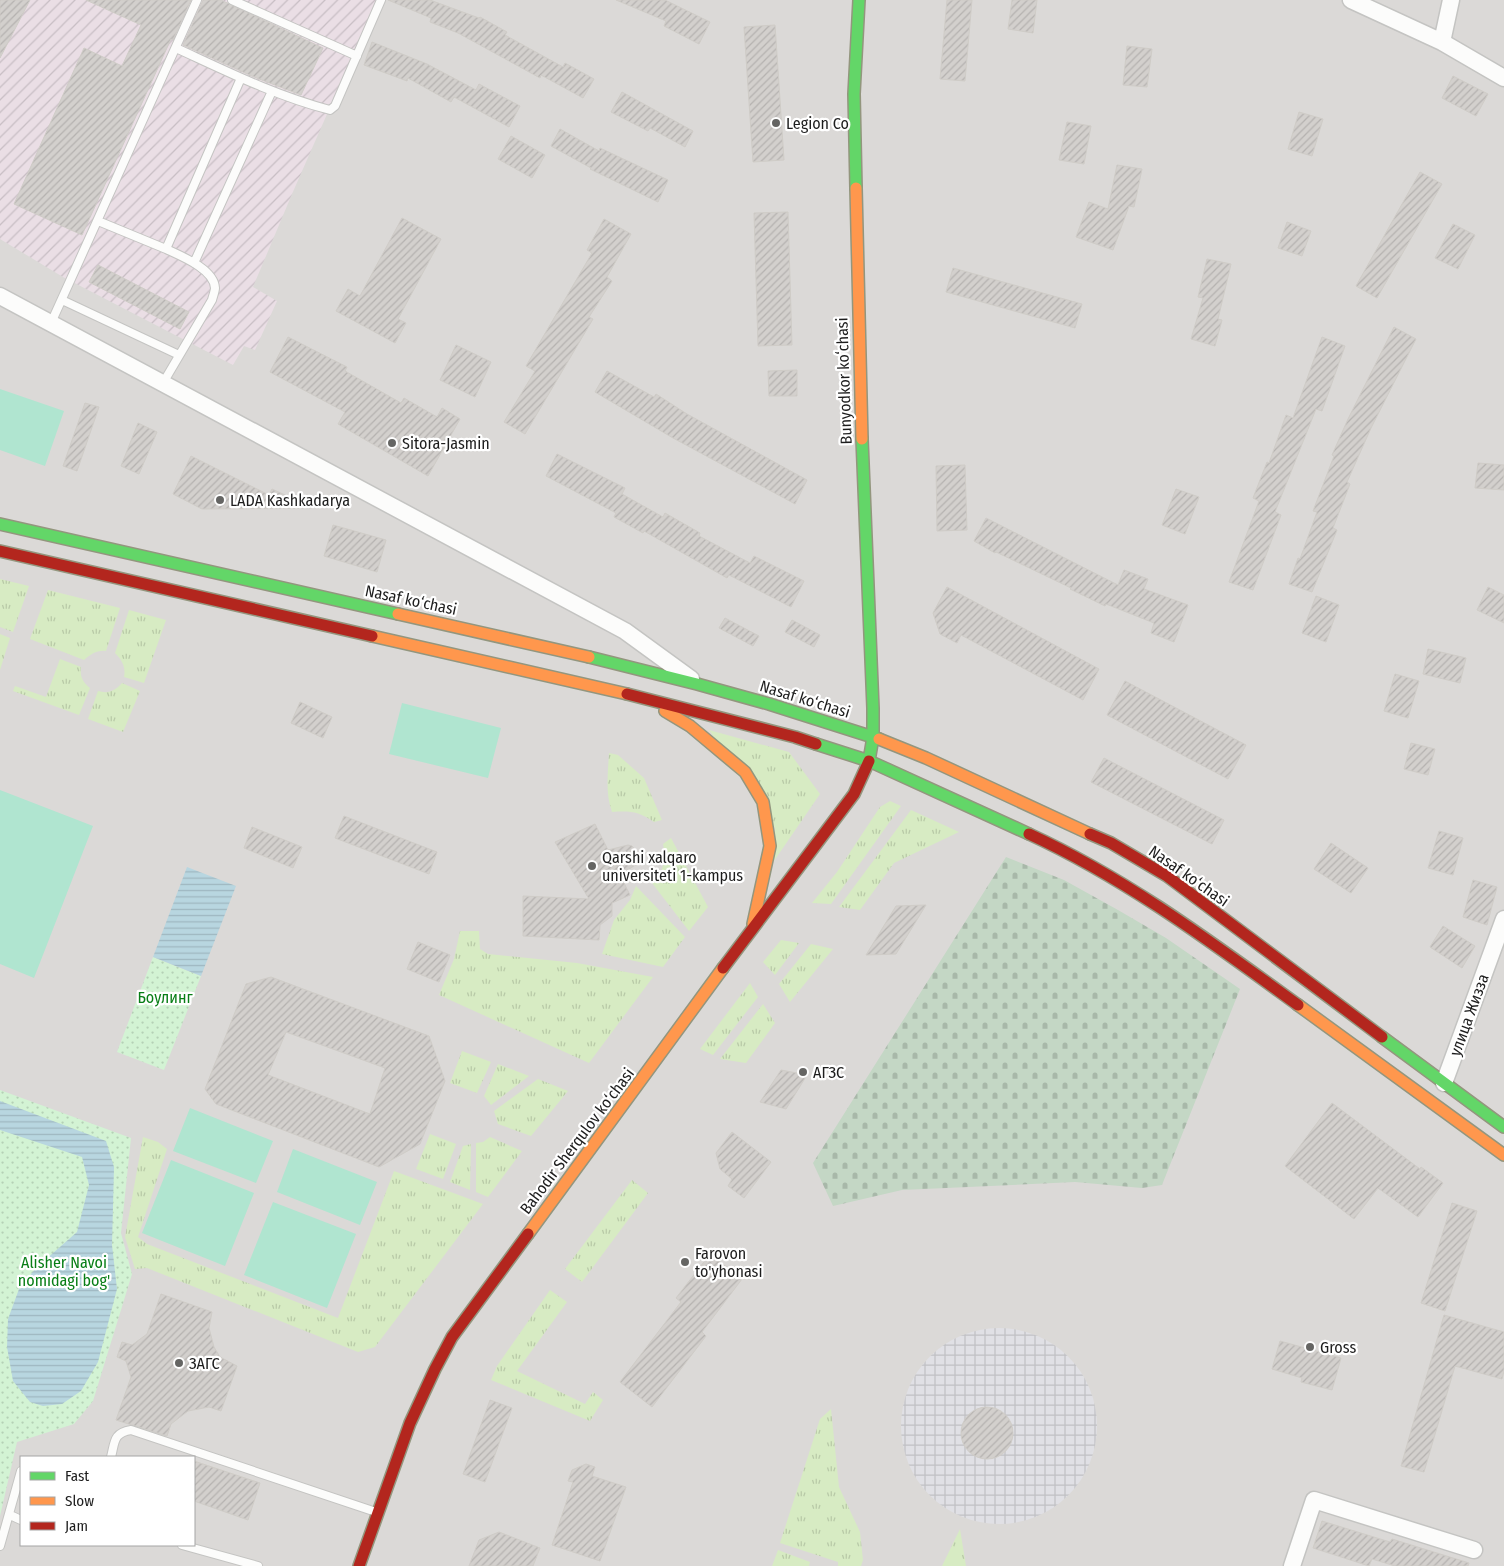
<svg xmlns="http://www.w3.org/2000/svg" width="1504" height="1566" font-family="'Fira Sans Condensed',sans-serif">
<defs>
<pattern id="industrial-furrows" width="10" height="10" patternUnits="userSpaceOnUse" patternTransform="scale(1.25)"><rect width="10" height="10" fill="#eadee5"/><path d="M-1 1l2-2M0 10L10 0M9 11l2-2" fill="none" stroke="#c8bec4"/></pattern>
<pattern id="grass-tufts" width="24" height="20" patternUnits="userSpaceOnUse" patternTransform="scale(1.25)"><rect width="24" height="20" fill="#d7ebc3"/><path d="M3 7l-1-3M5 7V3M7 7l1-3M15 17l-1-3M17 17v-4M19 17l1-3" fill="none" stroke="#b8c9a7"/></pattern>
<pattern id="cemetery-stones" width="16" height="16" patternUnits="userSpaceOnUse" patternTransform="scale(1.25)"><rect width="16" height="16" fill="#c4d7c5"/><path d="M2 7V4a2 2 0 0 1 4 0v3zM10 15v-3a2 2 0 0 1 4 0v3z" fill="#a8b8a9"/></pattern>
<pattern id="park-dots" width="8" height="8" patternUnits="userSpaceOnUse" patternTransform="scale(1.25)"><rect width="8" height="8" fill="#d3f3d4"/><path d="M2 2h.1M6 6h.1" fill="none" stroke="#b5d0b6" stroke-width="1.8" stroke-linecap="round"/></pattern>
<pattern id="plaza-grid" width="8" height="8" patternUnits="userSpaceOnUse" patternTransform="scale(1.25)"><rect width="8" height="8" fill="#e0e0e5"/><path d="M0 4h8M4 0v8" fill="none" stroke="#c0c0c4"/></pattern>
<pattern id="water-rules" width="6" height="5" patternUnits="userSpaceOnUse" patternTransform="scale(1.25)"><rect width="6" height="5" fill="#b8d6e0"/><path d="M0 2.5h6" fill="none" stroke="#9eb7c0"/></pattern>
<pattern id="building-hatch" width="6" height="6" patternUnits="userSpaceOnUse" patternTransform="scale(1.25)"><rect width="6" height="6" fill="#d3d0cd"/><path d="M-1 1l2-2M0 6l6-6M5 7l2-2" fill="none" stroke="#b5b2b0"/></pattern>
</defs>
<rect width="100%" height="100%" fill="#eceae6"/>
<path fill="#dbd9d7" fill-rule="evenodd" d="M0 0H1504V1566H0ZM21 1457H194V1545H21Z"/>
<path fill="url(#industrial-furrows)" d="M0 0H377L292 194 253 287 277 301 255 350 244 346 233 365 63 277 0 239Z"/>
<path fill="url(#grass-tufts)" d="M0 579 29 586 13 632 0 627Z
M48 590 120 608 106 651C97 650 91 654 84 660L30 639Z
M129 610 166 620 144 683 124 677C126 667 122 660 115 653Z
M0 634 10 638 0 670Z
M60 659 81 667C80 677 82 681 90 688L79 715 13 691 15 686 46 697Z
M122 683 140 691 123 732 88 719 98 691C108 694 115 691 122 683Z
M709 730 789 752 820 794 774 861 775 828Z
M609 753 618 755 644 778 662 820 654 822C638 811 630 811 612 812 605 793 608 772 609 753Z
M890 801 901 806 831 904 812 903 837 872 880 807Z
M911 810 959 832 894 863 860 910 839 907Z
M671 838 708 907 689 931 652 883C663 871 667 861 663 844Z
M636 886 685 937 663 967 602 954 614 920 630 900Z
M460 931H479L480 949 488 954 577 963 653 977 589 1063 439 995 454 959Z
M781 940 799 943 775 975 763 962Z
M811 944 833 949 790 1002 779 984Z
M750 983 758 997 713 1055 700 1049Z
M763 1004 775 1023 746 1063 720 1059Z
M462 1051 491 1062 477 1093 450 1083Z
M498 1064 529 1076 491 1105 484 1096Z
M538 1079 568 1091 531 1136 498 1124 494 1111Z
M430 1134 456 1144 443 1179 416 1169Z
M143 1137 158 1142 167 1149 138 1237 147 1244 338 1318 394 1171 483 1204 375 1347 358 1352 147 1268 135 1269 125 1237Z
M490 1137 522 1151 488 1197 476 1192V1143L483 1142Z
M471 1144 470 1190 450 1182 463 1146Z
M632 1180 648 1193 582 1282 565 1269Z
M550 1290 567 1302 517 1371 585 1404 593 1392 603 1400 590 1421 491 1380 497 1366Z
M831 1409 839 1487 860 1532 863 1560 861 1566H838V1562L780 1543 820 1419Z
M960 1529 966 1566H942Z
M778 1550 810 1562 809 1566H772Z"/>
<path fill="url(#cemetery-stones)" d="M1006 857 1064 880 1118 910 1166 938 1240 989 1162 1185 1142 1188 1075 1182 902 1190 833 1206 813 1163Z"/>
<path fill="url(#park-dots)" d="M153 957 201 976 164 1070 117 1052Z
M0 1090 131 1138 121 1233 132 1274 93 1401 74 1424 17 1442 0 1516Z"/>
<path fill="#b0e5d0" d="M0 389 64 411 45 466 0 450Z
M402 703 501 728 488 778 389 754Z
M0 790 93 826 34 978 0 964Z
M190 1108 273 1141 256 1183 173 1151Z
M293 1149 377 1182 360 1225 277 1192Z
M171 1160 254 1193 225 1266 142 1233Z
M273 1202 356 1234 327 1308 244 1275Z"/>
<path fill="url(#plaza-grid)" d="M901 1426a98 98 0 1 1 196 0a98 98 0 1 1-196 0Z"/>
<path fill="url(#water-rules)" d="M187 867 236 886 201 976 153 957Z
M0 1101 106 1141 114 1167 112 1245 117 1289 98 1362 81 1391 62 1404 43 1406 30 1402 13 1381 7 1347 8 1319 19 1289 36 1268 77 1232 89 1185 82 1157 0 1130Z"/>
<path fill="url(#building-hatch)" stroke="#cfccc7" fill-rule="evenodd" d="M0 0H30L0 58Z
M86 0H191L173 40 171 39 82 235 14 204 84 48 122 66 141 25Z
M203 0H221L323 48 301 95 254 77 183 45Z
M388 0H430L479 18 480 17 507 32 505 35 563 67 565 63 594 79 583 98 541 75 540 78 458 33 430 22 431 18Z
M616 0H665L710 22 699 44 664 26 666 21Z
M947 0H972L965 81 940 79Z
M1012 0H1037L1033 33 1008 29Z
M775 25 784 160 753 162 744 27Z
M372 42 427 64 476 90 479 84 520 106 509 127 454 97 451 102 408 78 407 81 364 65Z
M1127 46 1152 49 1147 87 1123 85Z
M1453 76 1488 94 1476 116 1442 98Z
M622 92 693 131 685 147 650 128 648 131 611 112Z
M1299 112 1323 119 1312 156 1288 149Z
M1067 122 1091 126 1084 164 1059 160Z
M560 129 599 151 600 148 668 180 658 202 590 169 591 168 551 146Z
M511 136 545 155 532 178 498 159Z
M1117 165 1142 169 1134 207 1129 206 1113 250 1076 237 1089 202 1108 209Z
M1420 172 1442 184 1377 298 1356 286Z
M788 212 792 345 758 346 754 213Z
M402 218 441 239 398 319 406 323 395 343 336 311 348 289 360 296Z
M604 219 631 234 607 277 612 281 589 317 593 319 525 434 504 422 535 371 526 366 592 253 587 250Z
M1287 222 1311 231 1302 256 1278 248Z
M1453 224 1475 235 1458 269 1435 258Z
M1207 259 1231 264 1218 319 1222 320 1215 346 1191 339 1203 298 1198 297Z
M98 265 189 312 180 329 89 282Z
M953 268 1082 304 1075 328 946 292Z
M1394 327 1416 339 1371 428 1347 482 1350 484 1333 528 1337 530 1312 592 1289 584 1298 558 1300 559 1317 512 1313 511 1334 456 1332 455 1348 419Z
M288 337 347 367 345 371 401 403 404 398 437 417 442 408 460 419 428 476 338 424 345 412 270 372Z
M1322 337 1345 346 1322 411 1316 409 1275 512 1281 515 1253 590 1229 582 1259 501 1253 498 1267 462 1269 463 1286 415 1293 418Z
M456 345 491 362 475 397 440 380Z
M797 370V396H769L768 371Z
M607 371 654 397 656 394 687 414 807 480 795 504 673 438 595 392Z
M85 403 99 407 77 471 63 466Z
M138 423 157 432 139 474 121 466Z
M557 454 625 488 622 494 663 517 665 513 700 533 699 536 750 563 754 556 804 581 791 607 729 575 727 578 644 531 643 533 614 517 616 513 546 476Z
M191 456 269 495 272 489 313 508 202 509 173 494Z
M1478 463 1504 465V490L1475 488Z
M965 465 967 530 937 531 936 466Z
M1176 489 1199 497 1185 534 1162 525Z
M986 518 1118 585 1124 570 1148 579 1144 589 1188 605 1174 642 1151 633 1154 623 1106 604 1105 606 1070 589 1071 588 996 552 995 553 974 541Z
M333 525 386 540 377 572 324 556Z
M947 587 1099 669 1083 700 961 635 957 643 940 634 933 613Z
M1488 587 1504 595V623L1477 610Z
M1316 596 1339 605 1326 642 1302 633Z
M725 618 759 636 753 646 719 628Z
M792 620 820 635 814 647 785 632Z
M1428 649 1466 658 1460 683 1423 674Z
M1395 674 1419 681 1408 718 1384 711Z
M1125 681 1246 745 1228 779 1107 715Z
M300 702 332 717 323 738 291 723Z
M1411 743 1435 749 1428 775 1404 769Z
M1104 758 1224 820 1212 844 1091 782Z
M344 816 437 852 429 874 335 838Z
M595 824 608 850 628 845 632 846 637 852 638 856 637 864 620 875 630 895 612 903V916L600 925 599 940 523 936V896L589 899 555 842Z
M252 827 302 847 293 868 244 848Z
M1439 831 1463 838 1453 875 1428 868Z
M1331 843 1368 868 1351 893 1314 869Z
M1473 880 1497 887 1487 925 1463 917Z
M926 905 896 954 866 955 896 906Z
M1443 926 1475 946 1462 968 1430 947Z
M418 942 450 955 439 982 407 969Z
M271 977 429 1036 445 1081 420 1144 379 1167 216 1104 205 1089 246 984ZM286 1032 385 1068 370 1114 268 1075Z
M781 1070 807 1075 786 1109 760 1102Z
M1332 1103 1420 1169 1421 1167 1443 1183 1418 1217 1378 1188 1354 1219 1285 1166Z
M732 1132 771 1162 744 1198 728 1186 732 1179 720 1169 716 1153Z
M1452 1203 1477 1211 1445 1311 1421 1303Z
M710 1254 742 1279 702 1332 706 1336 652 1407 620 1382 681 1302 676 1298Z
M161 1294 212 1312 209 1328 214 1347 220 1357 237 1366 221 1411 209 1407 188 1411 171 1424 167 1436 116 1420 131 1377 126 1361 117 1357 122 1342 132 1345 147 1334Z
M1444 1315 1504 1332V1371L1502 1379 1455 1366 1424 1472 1401 1466Z
M1280 1341 1341 1358 1332 1390 1301 1382 1302 1378 1272 1369Z
M490 1400 512 1408 485 1482 463 1474Z
M961 1433a26 26 0 1 1 52 0a26 26 0 1 1-52 0Z
M194 1461 260 1483 248 1520 194 1501Z
M586 1464 595 1467 592 1476 626 1487 600 1561 552 1545 573 1482 568 1481 572 1470Z
M1322 1521 1390 1542 1392 1539 1469 1563 1468 1566H1395L1372 1559 1369 1566 1313 1548Z
M499 1532 540 1548 533 1566H469L479 1540Z"/>
<g fill="none" stroke-linecap="round" stroke-linejoin="round">
<g stroke="#c4c4c2" stroke-width="10">
<path id="lane" d="M232 0 357 56
M176 48C226 71 276 96 330 110L335 106 381 0
M98 221 166 249
M194 263 272 91
M62 300 179 355
M51 323 197 0
M163 383 212 300C213 296 215 291 215 288 214 269 181 256 166 249L241 78
M111 1457C115 1442 113 1433 131 1430L376 1512
M10 1515 21 1520
M182 1545 258 1566
M0 1546 21 1471"/>
</g>
<g stroke="#c4c4c2" stroke-width="19">
<path id="street" d="M1351 0 1442 42 1504 78
M1442 42 1451 0
M0 296 625 631 691 679
M1444 1083 1504 919
M1292 1566 1314 1500 1474 1550"/>
</g>
<g stroke="#93967e" stroke-width="14">
<path id="fast" d="M856 188 854 94 859 0
M862 439 873 708V737L869 761
M0 524 398 614
M589 657 697 684 769 704 879 739
M816 744 869 761 1029 834
M1382 1037 1504 1127"/>
</g>
<g stroke="#93967e" stroke-width="14">
<path id="slow" d="M856 188 862 439
M398 614 589 657
M372 636 627 694
M665 711 690 726 745 772 763 802 770 846 753 924
M879 739 926 758 1090 834
M1298 1005 1504 1155
M528 1234 723 968"/>
</g>
<g stroke="#93967e" stroke-width="14">
<path id="jam" d="M0 551 372 636
M627 694 795 737 816 744
M1029 834C1127 879 1211 942 1298 1005
M1090 834 1111 843 1167 876 1382 1037
M723 968 854 794 869 761
M359 1566 410 1423 435 1369 452 1337 528 1234"/>
</g>
<use href="#lane" stroke="#fcfcfb" stroke-width="8"/>
<use href="#street" stroke="#fcfcfb" stroke-width="16"/>
<use href="#fast" stroke="#63d668" stroke-width="11"/>
<use href="#slow" stroke="#ff974d" stroke-width="11"/>
<use href="#jam" stroke="#b3261e" stroke-width="11"/>
</g>
<g fill="#656563" stroke="#fff" stroke-width="2">
<circle cx="776" cy="123" r="5"/>
<circle cx="392" cy="443" r="5"/>
<circle cx="220" cy="500" r="5"/>
<circle cx="592" cy="866" r="5"/>
<circle cx="803" cy="1072" r="5"/>
<circle cx="685" cy="1262" r="5"/>
<circle cx="1310" cy="1347" r="5"/>
<circle cx="179" cy="1363" r="5"/>
</g>
<g text-anchor="middle" dominant-baseline="central" stroke-width="4.5" stroke-linejoin="round" paint-order="stroke">
<g font-size="16" fill="#1d1d1d" stroke="#fff" text-anchor="start">
<text x="786" y="123">Legion Co</text>
<text x="402" y="443">Sitora-Jasmin</text>
<text x="230" y="500">LADA Kashkadarya</text>
<text x="602" y="857">Qarshi xalqaro<tspan x="602" dy="18">universiteti 1-kampus</tspan></text>
<text x="813" y="1072">АГЗС</text>
<text x="695" y="1253">Farovon<tspan x="695" dy="18">to'yhonasi</tspan></text>
<text x="1320" y="1347">Gross</text>
<text x="189" y="1363">ЗАГС</text>
</g>
<g font-size="16" fill="#1d1d1d" stroke="#fff">
<text transform="translate(844 381) rotate(-92)">Bunyodkor koʻchasi</text>
<text transform="translate(411 600) rotate(12)">Nasaf ko‘chasi</text>
<text transform="translate(805 699) rotate(17)">Nasaf ko‘chasi</text>
<text transform="translate(1189 876) rotate(35)">Nasaf ko‘chasi</text>
<text transform="translate(1469 1015) rotate(-70)">улица Жизза</text>
<text transform="translate(577 1141) rotate(-53)">Bahodir Sherqulov ko‘chasi</text>
</g>
<g font-size="16" fill="#087e16" stroke="#fff">
<text x="165" y="997">Боулинг</text>
<text x="64" y="1262">Alisher Navoi<tspan x="64" dy="18">nomidagi bog'</tspan></text>
</g>
</g>
<rect x="20" y="1456" width="175" height="90" fill="#ffffff" stroke="#a5a5a5"/>
<rect x="30" y="1472" width="25" height="8" fill="#63d668" stroke="#a5a5a5"/>
<text x="65" y="1481" font-size="15" fill="#1d1d1d">Fast</text>
<rect x="30" y="1497" width="25" height="8" fill="#ff974d" stroke="#a5a5a5"/>
<text x="65" y="1506" font-size="15" fill="#1d1d1d">Slow</text>
<rect x="30" y="1522" width="25" height="8" fill="#b3261e" stroke="#a5a5a5"/>
<text x="65" y="1531" font-size="15" fill="#1d1d1d">Jam</text>
</svg>
